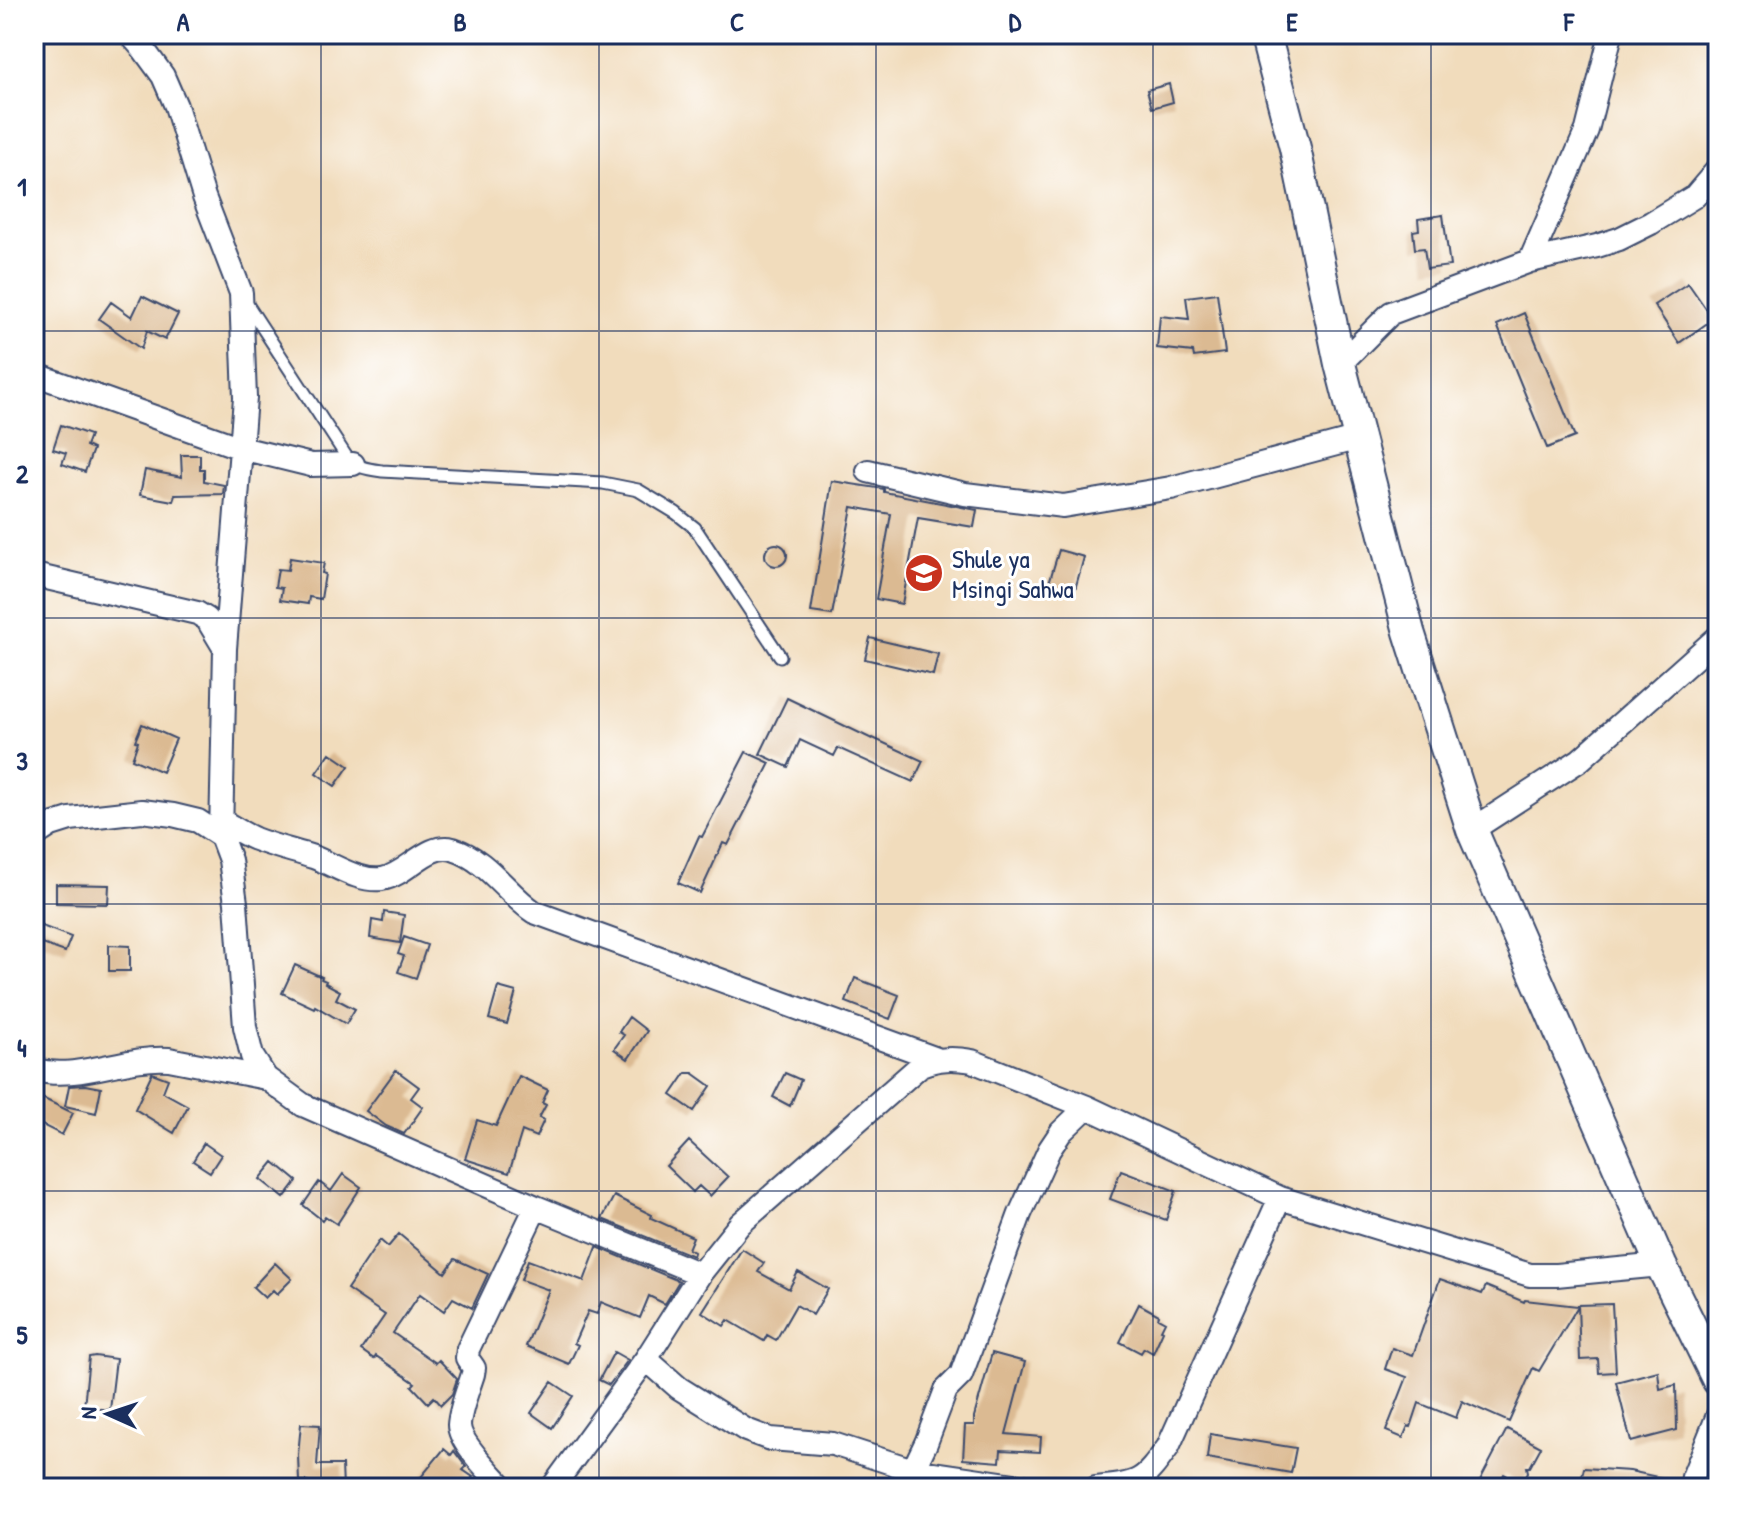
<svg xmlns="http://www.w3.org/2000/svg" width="1752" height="1522" font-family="'Patrick Hand',sans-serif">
<rect width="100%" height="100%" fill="#fff"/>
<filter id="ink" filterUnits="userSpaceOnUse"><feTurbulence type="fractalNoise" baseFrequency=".0125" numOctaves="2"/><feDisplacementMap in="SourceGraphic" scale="16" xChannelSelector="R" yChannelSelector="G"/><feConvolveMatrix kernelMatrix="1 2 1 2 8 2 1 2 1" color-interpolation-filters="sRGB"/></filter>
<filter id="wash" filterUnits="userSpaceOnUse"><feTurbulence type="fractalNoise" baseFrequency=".006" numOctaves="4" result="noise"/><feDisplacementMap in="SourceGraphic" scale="32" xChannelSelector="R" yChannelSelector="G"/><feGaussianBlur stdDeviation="1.8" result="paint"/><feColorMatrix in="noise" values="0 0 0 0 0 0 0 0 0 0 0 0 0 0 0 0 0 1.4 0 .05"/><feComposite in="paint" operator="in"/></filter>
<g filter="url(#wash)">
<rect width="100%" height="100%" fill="#f1dcbc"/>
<g id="blocks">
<path fill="#dbba92" d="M1169 84 1173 102 1152 108 1147 90Z
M1443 215 1450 266 1427 269 1424 248 1415 249 1413 231 1419 230 1418 219Z
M1688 283 1713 319 1679 343 1654 305Z
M1217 293 1225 353 1194 357 1193 352 1157 348 1160 316 1189 319 1186 297Z
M142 296 178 314 165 340 147 331 141 349 99 319 111 302 132 317Z
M1524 313 1575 437 1547 448 1497 325Z
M61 425 90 435 86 446 93 449 85 472 62 464 66 453 53 449Z
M181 455H200V469H204V481L224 485 223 494 175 495 173 501 140 495 145 470 182 477Z
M832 481 884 489V492L977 510 974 527 918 518 902 604 876 599 891 514 852 507 832 615 811 612Z
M765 555a11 11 0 1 1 22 0a11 11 0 1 1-22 0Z
M1059 550 1084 557 1074 593 1048 586Z
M290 558 324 563 322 573 325 574 321 599 309 597 308 604 280 600 282 588 275 587 278 569 288 570Z
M870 638 938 654 933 675 865 659Z
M787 698 872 739 873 738 923 761 913 782 838 748 834 756 800 740 788 767 760 754Z
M142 724 176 739 162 772 132 759 138 742 135 741Z
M746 752 770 763 728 845 723 843 700 893 678 883 699 836 702 837Z
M330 753 349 766 335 786 316 773Z
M56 884 109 885 108 904 56 903Z
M384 912 404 915 400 943 370 938 372 920 383 922Z
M34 923 71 937 65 952 34 941Z
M404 937 427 945 416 978 398 972 404 956 398 954Z
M109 945 130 946V971H109Z
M295 965 322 977 321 979 326 981 325 983 340 991 336 999 355 1009 346 1024 315 1006 314 1008 282 993Z
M855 978 899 995 890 1019 846 1002Z
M498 987 516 992 507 1024 489 1019Z
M629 1017 647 1031 628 1059 614 1049 624 1035 619 1032Z
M396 1070 419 1087 411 1098 423 1107 404 1134 386 1126 366 1111Z
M152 1073 168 1079 163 1092 188 1106 174 1133 135 1109Z
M686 1073H693L711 1086 694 1111 671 1095Z
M785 1073 801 1080 790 1106 773 1097Z
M519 1076 548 1090 542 1103 546 1105 539 1118 544 1120 536 1137 522 1131 509 1173 465 1159 477 1120 496 1126Z
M85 1085 101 1088 96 1113 65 1106 69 1086Z
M40 1097 73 1113 62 1135 34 1121V1110Z
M689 1141 728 1177 710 1196 699 1186 693 1192 666 1166Z
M204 1143 221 1155 210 1172 193 1161Z
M274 1162 297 1181 284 1198 260 1179Z
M1121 1170 1176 1191 1166 1220 1110 1199Z
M343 1174 361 1187 337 1224 325 1216 322 1220 303 1205 319 1182 331 1191Z
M614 1196 652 1215 651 1218 693 1237 688 1249 694 1252 693 1256 602 1219Z
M399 1234 445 1273 455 1259 488 1274 472 1308 453 1298 444 1311 420 1294 393 1333 436 1363 439 1360 457 1379 452 1394 441 1405 434 1397 428 1403 412 1386 415 1383 376 1356 374 1359 361 1350 385 1315 347 1289 380 1240 388 1247Z
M597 1247 679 1281 665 1304 649 1296 640 1318 601 1302 597 1314 588 1311 574 1343 578 1345 569 1364 526 1346 549 1290 521 1280 528 1260 584 1281Z
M742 1249 764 1263 758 1272 789 1289 798 1272 828 1289 813 1315 796 1305 776 1340 767 1335 764 1341 728 1320 724 1326 702 1312Z
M275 1263 292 1279 277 1294 273 1290 265 1298 253 1287Z
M1440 1279 1482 1294 1486 1286 1524 1302 1525 1300 1578 1306 1539 1371 1533 1368 1509 1422 1462 1401 1456 1418 1419 1403 1411 1427 1408 1426 1403 1438 1386 1431 1407 1377 1385 1369 1392 1348 1413 1355Z
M1139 1304 1159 1315 1158 1318 1165 1322 1161 1330 1163 1331 1153 1353 1144 1348 1141 1353 1120 1342Z
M1612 1304 1616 1372 1599 1373 1598 1359 1580 1360 1578 1305Z
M614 1352 628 1360 609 1385 599 1380Z
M992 1353 1025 1362 1006 1434 1041 1437 1040 1452 1001 1450 1000 1462 963 1459 965 1425H974V1417Z
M95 1356 116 1359 110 1410 84 1407 89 1357Z
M1658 1371 1660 1389 1676 1385 1677 1430 1631 1442 1616 1382Z
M552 1382 573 1396 552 1428 531 1413Z
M301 1424 320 1425 317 1465H342L343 1488H308L307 1481H299L298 1455Z
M1507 1429 1541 1447 1530 1467H1527L1528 1472 1522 1483 1504 1474 1497 1488H1476Z
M1210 1434 1296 1448 1291 1473 1207 1458Z
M444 1449 451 1455 454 1451 466 1467 463 1470 473 1477 464 1488H435L421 1477Z
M1584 1468 1630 1471 1671 1480 1670 1488H1583L1584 1485 1580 1484Z"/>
</g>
</g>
<g filter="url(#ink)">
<use href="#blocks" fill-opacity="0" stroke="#3b496c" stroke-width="2"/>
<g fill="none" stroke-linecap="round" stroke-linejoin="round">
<g stroke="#3b496c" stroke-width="15">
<path id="service" d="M245 301 346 456C357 468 367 469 382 471L603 483 638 490 676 513 695 528 780 656"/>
</g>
<g stroke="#3b496c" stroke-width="26">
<path id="minor" d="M130 34 144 50 163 76 176 106 204 197 241 293 245 398 225 649 221 836
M1530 261 1587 130 1611 34
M1340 364 1391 313 1530 261 1597 246 1619 239 1651 223 1695 196 1718 169
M34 374 241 448 311 465 353 464
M868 471 965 494 1063 506 1171 488 1359 438
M34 575 197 613 207 619 225 649
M222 821C233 827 243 834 255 839 273 846 294 851 313 857 335 865 358 882 382 879 407 875 427 842 453 849 488 860 506 893 534 912L937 1059
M1472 830 1580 760 1718 637
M34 836 51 825 70 819 142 811 173 815 198 821 221 836 230 860 236 903 245 1027 252 1056 266 1078 303 1105 536 1207 700 1274
M34 1070C82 1081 122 1056 169 1059L266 1078
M646 1359 679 1388 746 1430 770 1439 833 1444 913 1470 1034 1488
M913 1470 926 1443 946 1390 961 1375 1020 1214 1049 1150 1061 1132 1087 1107
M504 1488C492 1474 459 1443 459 1425 460 1409 468 1390 473 1374L474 1368 467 1358 468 1349 536 1207
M552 1488 646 1359 700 1274 740 1224 921 1065C939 1058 953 1058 972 1061L1087 1107 1280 1198 1530 1275H1556L1661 1265
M1096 1488C1141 1483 1142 1483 1168 1447L1280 1198
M1691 1488 1693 1477 1718 1415"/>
</g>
<g stroke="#3b496c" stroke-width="34">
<path id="secondary" d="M1265 34 1295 148 1340 364 1409 632 1472 830 1661 1265 1718 1381"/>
</g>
<use href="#service" stroke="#fff" stroke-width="11"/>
<use href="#minor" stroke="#fff" stroke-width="22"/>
<use href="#secondary" stroke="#fff" stroke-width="30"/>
</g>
</g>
<path fill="none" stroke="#1b2f5e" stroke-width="2" stroke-opacity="0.55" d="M321 34V1488M599 34V1488M876 34V1488M1153 34V1488M1431 34V1488M34 331H1718M34 618H1718M34 904H1718M34 1191H1718"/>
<defs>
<g id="school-disc" transform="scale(2)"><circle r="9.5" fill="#c8321e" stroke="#fff"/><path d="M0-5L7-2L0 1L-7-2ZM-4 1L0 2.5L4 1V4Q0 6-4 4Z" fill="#fff"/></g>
</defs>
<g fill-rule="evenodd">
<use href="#school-disc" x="924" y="573"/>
</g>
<g text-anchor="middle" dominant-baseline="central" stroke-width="6" stroke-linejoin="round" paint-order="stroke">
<g font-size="26" fill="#1b2f5e" stroke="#fff" text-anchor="start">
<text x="952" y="558">Shule ya<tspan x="952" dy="30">Msingi Sahwa</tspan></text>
</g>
</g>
<rect width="1752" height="1522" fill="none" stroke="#fff" stroke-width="88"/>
<g transform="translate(108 1414) rotate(273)" stroke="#ffffff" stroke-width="6" paint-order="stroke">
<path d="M0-6L14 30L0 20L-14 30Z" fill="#1b2f5e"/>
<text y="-12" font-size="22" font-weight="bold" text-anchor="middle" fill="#1b2f5e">N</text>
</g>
<rect x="44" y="44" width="1664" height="1434" fill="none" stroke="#1b2f5e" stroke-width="3"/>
<g font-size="26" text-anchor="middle" font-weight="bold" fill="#1b2f5e">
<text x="183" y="31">A</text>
<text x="460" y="31">B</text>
<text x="737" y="31">C</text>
<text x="1015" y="31">D</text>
<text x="1292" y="31">E</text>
<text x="1569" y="31">F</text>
<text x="22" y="196">1</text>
<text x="22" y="483">2</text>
<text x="22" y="770">3</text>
<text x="22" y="1057">4</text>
<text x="22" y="1344">5</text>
</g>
</svg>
